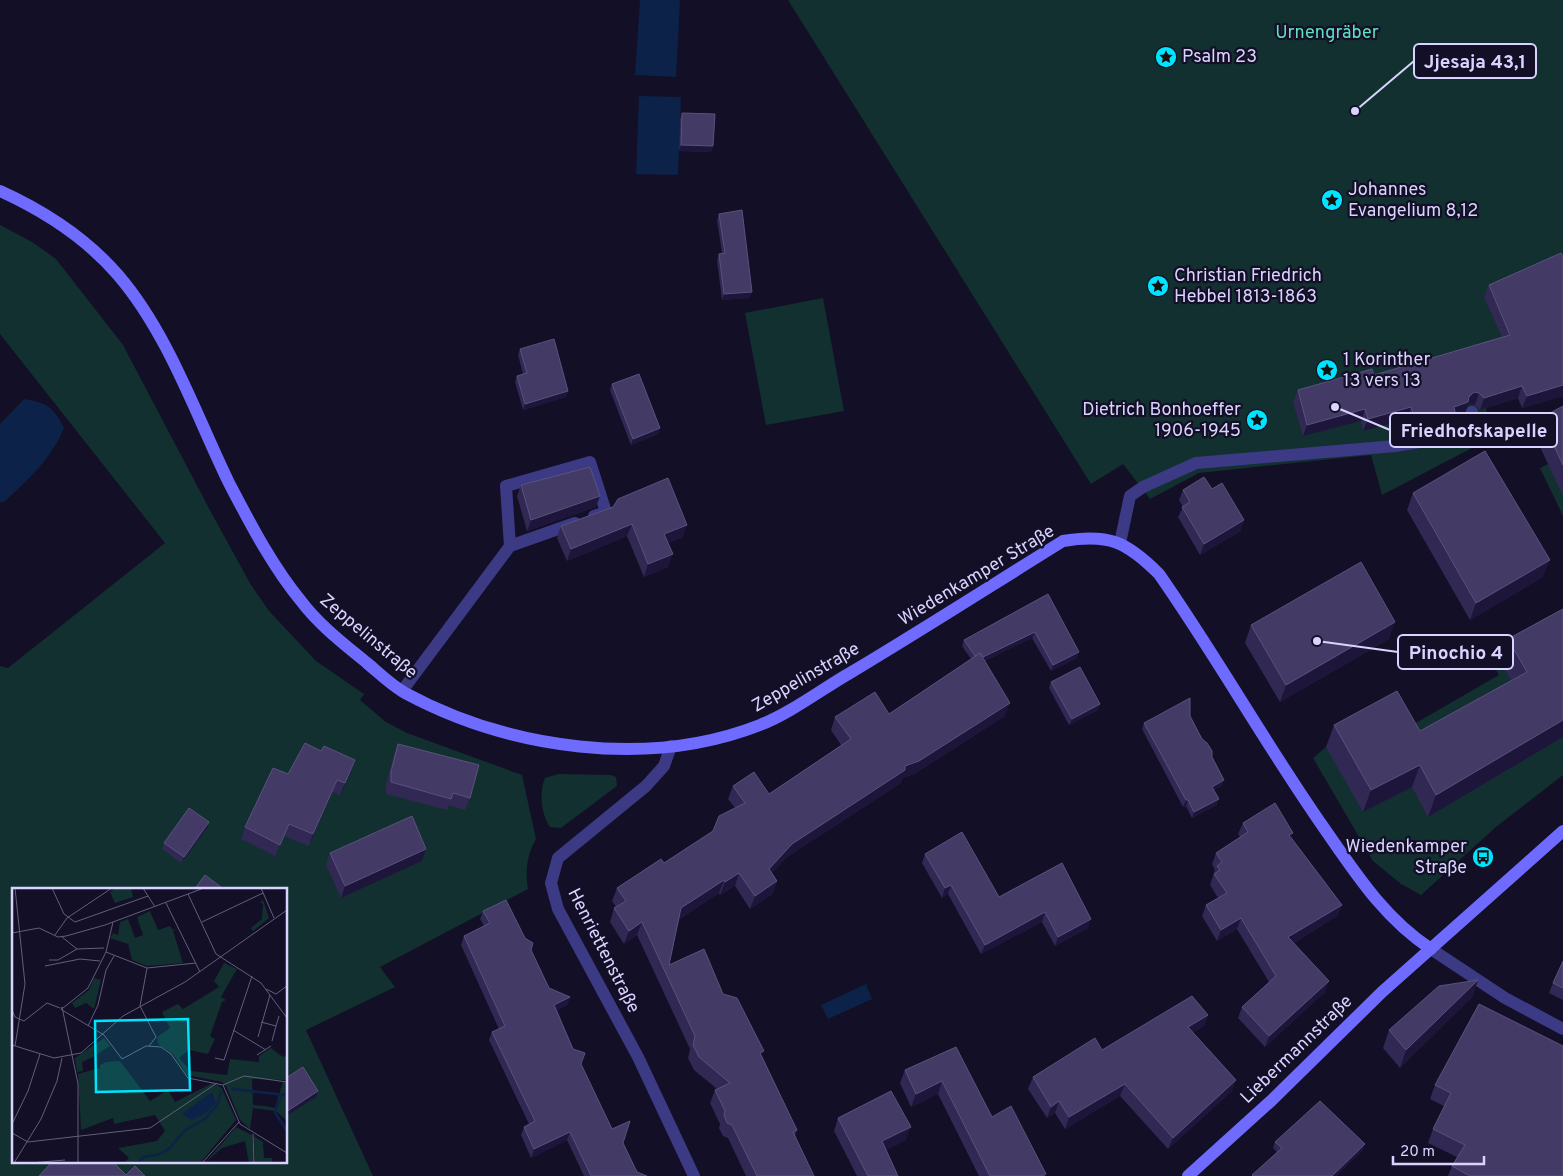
<svg xmlns="http://www.w3.org/2000/svg" width="1563" height="1176" font-family="Overpass,sans-serif">
<rect width="100%" height="100%" fill="#130f26"/>
<path fill="#12302f" fill-rule="evenodd" d="M788 0H1563V368L1484 400 1493 437 1382 495 1371 455 1199 473 1150 499 1123 464 1091 484Z
M0 225 32 242 56 259 123 345 212 514 251 585 269 611 316 661 364 694 360 700 386 722 407 733 522 775 536 839C527 855 525 871 528 889L380 967 395 987 306 1030 373 1176H0V666L8 668 165 543 0 334ZM14 890H286V1162H14Z
M823 298 844 411 766 425 745 313Z
M1563 418V516L1540 468 1548 464 1533 431Z
M1560 610 1563 615V775L1496 827 1421 895 1401 884 1373 861 1313 758 1326 747 1402 731 1499 675 1485 651Z
M558 774 611 775 616 777 617 786 561 828 550 827C541 814 539 792 545 778Z"/>
<path fill="#0c2248" d="M640 0H680L676 77 635 75Z
M639 96 681 97 678 175 636 174Z
M24 399C47 403 53 406 64 428 52 458 27 481 4 502H0V424Z
M866 984 872 999 828 1019 821 1005Z"/>
<g fill="none" stroke-linecap="round" stroke-linejoin="round">
<path stroke="#3d3a85" stroke-width="12" d="M1120 543 1130 496 1143 487 1196 463 1395 446 1476 433 1472 412
M510 546 575 523
M402 691 510 546 506 486 590 462 606 512 594 516"/>
<path stroke="#3d3a85" stroke-width="12" d="M671 746 664 766 646 786 558 858 551 883 558 909 638 1057 694 1176
M1431 949 1505 998 1563 1029"/>
<path stroke="#6f6bff" stroke-width="12" d="M0 191C44 211 86 238 118 275 168 333 196 415 229 483 250 523 272 566 301 601 319 625 344 644 367 663 379 673 391 685 405 693 509 749 648 769 760 725 791 713 822 689 850 673 922 630 992 585 1063 541 1109 533 1127 542 1159 574 1217 657 1266 745 1324 828 1356 874 1384 918 1431 949
M1188 1176 1272 1100 1382 992 1563 831"/>
</g>
<path fill="#312854" d="M682 113 713 146 711 152 679 151 680 119Z
M719 214 750 298 722 300 717 260 719 254 722 253 717 220Z
M1563 257V396L1522 408 1518 398 1480 410 1475 405 1470 404 1467 407 1464 414 1456 417 1452 428 1411 435 1407 419 1363 431 1361 421 1303 436 1293 402 1298 390 1374 375 1502 337 1484 297 1489 285Z
M520 349 568 391 566 397 523 410 515 382 517 376 523 374 518 355Z
M612 384 658 434 631 445 610 390Z
M1563 406V496L1535 436 1541 418Z
M521 485 596 507 527 531 517 496Z
M1212 489 1241 531 1200 555 1178 517 1183 507 1179 500 1183 490Z
M1413 493 1543 577 1470 620 1407 510Z
M613 507 683 537 668 543V567L644 577 627 536 567 561 557 538 561 526Z
M1048 594 1077 658 1051 671 1032 638 985 661 1005 716 914 774 902 778 901 783 787 857 772 873 777 881 772 894 750 909 735 886 720 895 719 893 678 920 669 965 723 994 762 1056 797 1130 795 1136 814 1176H746L728 1138 723 1136 719 1128 720 1124 710 1103 715 1090 717 1089 694 1070 688 1058 690 1049 637 935 624 944 610 922 614 908 616 907 612 901 617 888 664 863 713 831 735 808 728 799 733 786 769 794 841 745 831 730 835 717 889 714 971 659 962 646 964 640Z
M1251 625 1389 639 1280 702 1245 643Z
M1508 639 1563 737 1428 817 1412 787 1363 812 1326 747 1334 725 1420 731 1511 680 1500 661Z
M1051 682 1098 710 1069 725 1049 688Z
M1190 716 1212 757 1222 786 1214 790 1217 805 1192 818 1186 806 1183 807 1142 729 1144 723Z
M398 744 470 798 465 810 449 805 447 810 386 794V784L394 755Z
M321 751 355 760 340 795 332 792 309 846 284 836 275 856 241 839 245 827Z
M1243 823 1291 838 1342 905 1337 916 1294 943 1325 992 1265 1047 1238 1018 1242 1007 1269 982 1237 929 1217 941 1202 916 1206 905 1218 898 1210 885 1215 870 1212 864 1216 853 1240 837 1238 834Z
M207 828 181 863 162 849 164 843Z
M426 849 422 861 341 898 326 865 330 853Z
M925 854 999 897 1062 863 1088 928 1055 946 1042 922 981 954 948 894 942 898 922 863Z
M483 911 531 950 549 988 570 997 567 1005 557 1010 573 1049 612 1129 623 1143 637 1172 647 1176H584L567 1140 531 1158 521 1135 524 1127 529 1124 489 1040 492 1032 499 1029 461 945 464 936 484 926 480 919Z
M1563 961V1000L1549 993 1553 983Z
M1478 980 1472 997 1400 1068 1383 1048 1389 1030Z
M1479 1004 1563 1176H1448L1452 1166 1457 1157 1428 1143 1433 1129 1444 1106 1430 1099 1435 1085Z
M1208 1015 1204 1026 1193 1033 1232 1091 1168 1149 1120 1096 1065 1129 1055 1113 1047 1118 1028 1089 1033 1077 1102 1050Z
M956 1047 992 1117 1046 1174 1045 1176H979L938 1094 911 1107 900 1083 905 1070Z
M838 1118 906 1140 886 1150 898 1176H857L834 1131Z
M1275 1142 1363 1150 1336 1176H1252L1277 1152 1273 1148Z"/>
<path fill="#1d163a" d="M681 145 713 146 711 152 679 151Z
M752 292 750 298 722 300 724 294Z
M1563 385V396L1522 408 1527 396Z
M1522 386 1518 398 1480 410 1484 398Z
M568 391 566 397 523 410 525 404Z
M1474 392 1479 393 1475 405 1470 404 1467 407 1464 414 1456 417 1452 428 1411 435 1416 423 1454 407 1469 397Z
M1411 407 1407 419 1363 431 1368 419Z
M1365 409 1361 421 1303 436 1307 425Z
M660 428 658 434 631 445 633 439Z
M600 496 596 507 527 531 531 520Z
M1244 520 1241 531 1200 555 1204 544Z
M632 524 627 536 567 561 571 549Z
M687 525 683 537 660 547 664 534Z
M673 554 668 567 644 577 648 564Z
M1550 560 1543 577 1470 620 1476 603Z
M1395 622 1389 639 1280 702 1286 685Z
M1035 632 1032 638 975 666 977 660Z
M1079 652 1077 658 1051 671 1053 665Z
M1010 703 1005 716 914 774 902 778 901 783 787 857 764 882 769 869 792 844 905 766Z
M1100 704 1098 710 1069 725 1072 719Z
M1563 720V737L1428 817 1436 795Z
M355 760 351 772 340 795 345 783Z
M1420 765 1412 787 1363 812 1371 790Z
M337 780 332 792 309 846 313 834Z
M1224 780 1222 786 1210 793 1212 787Z
M1219 799 1217 805 1192 818 1194 812Z
M1186 800H1188L1186 806 1183 807Z
M209 822 207 828 181 863 184 857Z
M426 849 422 861 341 898 345 886Z
M739 873 735 886 720 895 725 882Z
M724 880 719 893 676 921 681 908Z
M777 881 772 894 750 909 755 896Z
M951 885 948 894 942 898 945 888Z
M1342 905 1337 916 1284 949 1288 937Z
M1045 912 1042 922 981 954 985 945Z
M1241 918 1237 929 1217 941 1221 930Z
M1091 919 1088 928 1055 946 1058 937Z
M642 922 637 935 624 944 629 931Z
M1478 980 1472 997 1400 1068 1406 1050Z
M1329 981 1325 992 1265 1047 1269 1036Z
M570 997 567 1005 551 1013 554 1005Z
M1208 1015 1204 1026 1184 1039 1188 1027Z
M1236 1080 1232 1091 1168 1149 1173 1138Z
M942 1081 938 1094 911 1107 916 1094Z
M1125 1084 1120 1096 1065 1129 1069 1117Z
M318 1091 316 1097 286 1116V1112Z
M1059 1101 1055 1113 1047 1118 1051 1107Z
M911 1127 906 1140 878 1154 882 1141Z
M570 1132 567 1140 531 1158 534 1149Z
M1365 1144 1363 1150 1336 1176H1332Z"/>
<path fill="#433a66" stroke="#5a527e" d="M682 113 715 114 713 146 681 145Z
M742 210 752 292 724 294 719 254 725 253 719 214Z
M1561 253 1563 257V385L1527 396 1522 386 1484 398 1479 393 1474 392 1469 397 1468 402 1454 407 1456 416 1416 423 1411 407 1368 419 1365 409 1307 425 1298 390 1372 369 1374 375 1510 335 1489 285Z
M554 339 568 391 525 404 517 376 527 373 520 349Z
M639 374 660 428 633 439 612 384Z
M1563 406V465L1541 418Z
M1485 451 1550 560 1476 603 1413 493Z
M590 467 600 496 531 520 521 485Z
M1204 477 1212 489 1222 483 1244 520 1204 544 1182 507 1190 502 1183 490Z
M668 478 687 525 664 534 673 554 648 564 632 524 571 549 561 526 613 507 618 499Z
M1361 562 1395 622 1286 685 1251 625Z
M1048 594 1079 652 1053 665 1035 632 983 657 980 653 975 656 964 640Z
M1563 609V720L1436 795 1420 765 1371 790 1334 725 1397 691 1420 731 1527 672 1508 639Z
M980 653 1010 703 919 761 905 766V770L792 844 769 869 777 881 755 896 739 873 725 882 724 880 681 908 669 965 704 949 723 994 737 998 764 1051 760 1053 797 1130 793 1132 814 1176H757L732 1125 727 1123 724 1115 725 1111 715 1090 730 1083 699 1057 693 1045 695 1036 642 922 629 931 614 908 626 901 617 888 661 859 664 863 713 831 719 816 745 803 733 786 754 772 769 794 851 739 835 717 875 692 889 714Z
M1080 667 1100 704 1072 719 1051 682Z
M1190 698V716L1202 739 1207 743 1212 751V757L1224 780 1212 787 1219 799 1194 812 1188 800H1186L1144 723Z
M305 743 321 751 324 746 355 760 345 783 337 780 313 834 289 824 280 845 245 827 273 768 288 774Z
M398 744 479 765 470 798 453 793 451 799 391 782V772Z
M1275 803 1293 833 1289 835 1342 905 1288 937 1329 981 1269 1036 1242 1007 1276 976 1241 918 1221 930 1206 905 1227 893 1214 874 1220 870 1217 866 1222 862 1216 853 1248 832 1243 823Z
M189 808 209 822 184 857 164 843Z
M412 816 426 849 345 886 330 853Z
M962 832 999 897 1062 863 1091 919 1058 937 1045 912 985 945 951 885 945 888 925 854Z
M205 875 225 890H194Z
M506 900 525 938 533 943 531 950 549 988 570 997 554 1005 573 1049 585 1053 581 1064 612 1129 630 1121 623 1143 637 1172 647 1176H591L570 1132 534 1149 524 1127 535 1121 492 1032 505 1026 464 936 490 923 483 911Z
M1563 961V988L1553 983Z
M1478 980 1406 1050 1389 1030 1439 986Z
M1192 996 1208 1015 1188 1027 1236 1080 1173 1138 1125 1084 1069 1117 1059 1101 1051 1107 1033 1077 1095 1038 1102 1050Z
M1479 1004 1563 1046V1176H1470L1452 1166 1465 1145 1433 1129 1451 1093 1435 1085Z
M956 1047 992 1117 1011 1106 1046 1174 1042 1176H990L942 1081 916 1094 905 1070Z
M303 1067 318 1091 286 1112V1078Z
M891 1091 911 1127 882 1141 898 1176H868L838 1118Z
M1320 1101 1365 1144 1332 1176H1253L1252 1175 1282 1148 1275 1142Z
M52 1162H113L126 1175 135 1166 145 1176H39Z"/>
<defs>
<g id="sight-disc" transform="scale(1.125)"><circle r="9.5" fill="#00e5ff" stroke="#130f26"/><path d="M0-6L1.8-2.2L6-1.7L2.9 1.2L3.7 5.4L0 3.3L-3.7 5.4L-2.9 1.2L-6-1.7L-1.8-2.2Z" fill="#111"/></g>
<g id="bus-disc" transform="scale(1.125)"><circle r="9.5" fill="#00e5ff" stroke="#130f26"/><path d="M-5-6H5V4H4V6H2V4H-2V6H-4V4H-5ZM-3.5-4V0h7V-4ZM-3.5 1.2v1.5H-2V1.2ZM2 1.2v1.5H3.5V1.2Z" fill="#111"/></g>
</defs>
<g fill-rule="evenodd">
<use href="#sight-disc" x="1166" y="57"/>
<use href="#sight-disc" x="1332" y="200"/>
<use href="#sight-disc" x="1158" y="286"/>
<use href="#sight-disc" x="1327" y="370"/>
<use href="#sight-disc" x="1257" y="420"/>
<use href="#bus-disc" x="1483" y="857"/>
</g>
<g text-anchor="middle" dominant-baseline="central" stroke-width="4.5" stroke-linejoin="round" paint-order="stroke">
<g font-size="18" fill="#5fe0c0" stroke="#130f26">
<text x="1327" y="33">Urnengräber</text>
</g>
<g font-size="18" fill="#d9d4ff" stroke="#130f26" text-anchor="start">
<text x="1182" y="57">Psalm 23</text>
<text x="1348" y="190">Johannes<tspan x="1348" dy="21">Evangelium 8,12</tspan></text>
<text x="1174" y="276">Christian Friedrich<tspan x="1174" dy="21">Hebbel 1813-1863</tspan></text>
<text x="1343" y="360">1 Korinther<tspan x="1343" dy="21">13 vers 13</tspan></text>
<text x="1241" y="410" text-anchor="end">Dietrich Bonhoeffer<tspan x="1241" dy="21">1906-1945</tspan></text>
<text x="1467" y="847" text-anchor="end">Wiedenkamper<tspan x="1467" dy="21">Straße</tspan></text>
</g>
<g font-size="18" fill="#d9d4ff" stroke="#130f26">
<text transform="translate(977 576) rotate(-31)">Wiedenkamper Straße</text>
<text transform="translate(368 637) rotate(40)">Zeppelinstraße</text>
<text transform="translate(806 678) rotate(-30)">Zeppelinstraße</text>
<text transform="translate(603 951) rotate(63)">Henriettenstraße</text>
<text transform="translate(1297 1050) rotate(-44)">Liebermannstraße</text>
</g>
</g>
<g transform="translate(12 888)">
<rect width="275" height="275" fill="#130f26"/>
<path d="M103 0H119L121 9 103 15 98 4ZM251 12 257 30 241 43 239 40 235 43 250 31 251 16 248 14ZM138 23 146 42 158 38 161 42 166 40 161 43 171 75 135 78 120 72 116 56 98 50 101 45 106 47 108 34 116 31 123 50 131 47 125 29ZM212 75 225 81 209 109 214 112 210 114 198 148 203 151 196 166 177 162 167 170 179 183 215 187 218 171 247 174V168L259 160 271 169 275 167V192L240 191 241 217 252 218 263 220 271 194 275 195V233L264 223 241 220 238 241 228 232 214 198 210 194 175 187 161 166 146 156 145 149 158 140 150 124 166 116 171 121 207 99 202 93ZM82 90 89 92 82 121 74 115 63 120 60 115 77 102ZM92 150 98 158 84 167 80 163 83 168 70 174 71 183 65 184 63 170ZM108 173 138 213 156 202 163 214 201 195 209 199 224 232 188 275H112L117 270 106 260 145 253 153 243 143 227 102 236 101 230 69 242 66 186 87 180 88 182V177L94 174ZM224 239 240 247 242 275H237L233 253 210 260 193 275ZM242 248 251 254 252 270H260V275H243Z" fill="#12302f"/>
<path d="M200 204 204 215 194 225 180 232 170 226Z" fill="#0c2248"/>
<path fill="none" stroke="#0c2248" stroke-width="2.5" d="M220 201 275 207M263 222 271 206M262 223 275 243M127 275 131 269 145 267 157 261 172 243 194 230 205 217 209 204"/>
<path fill="none" stroke="#625e7d" stroke-width="1" d="M40 0 52 26 63 34 136 8M131 0 143 19M249 0 262 30M176 6 204 66 249 95 275 130M154 15 188 84M190 34 251 5M0 45 27 40 46 49 54 48 93 37 192 0M43 47 55 30 100 0M50 49 65 61 92 60M94 64 135 80 184 75M37 72H46L65 61M33 78 68 71 88 73M135 80 128 118 144 149 137 158M254 101 264 106 275 98M51 120 76 100 94 64 101 34M0 122 3 129 12 133 35 115 48 120M49 122 50 119 66 196V275M50 122 92 147 110 171 134 158 149 159 159 166 176 190 211 197 228 236 275 265M249 134 264 138 267 128M76 138 86 117 94 82 102 68M221 142 254 162M246 149 258 107M260 153 264 138M0 157 42 170 69 165 111 128 173 94 275 22M3 158 13 96 3 0M245 167 259 158M203 170 212 172 240 88M211 197 232 188 275 194M0 236 16 203 28 166M0 245 16 254 138 240 205 195M241 246 242 275M2 275 29 231 45 193 50 170M18 275 53 272M190 275 227 234"/>
<path fill="#00e5ff" fill-opacity="0.15" stroke="#00e5ff" stroke-width="2.5" d="M176 131 178 202 84 204 83 133Z"/>
<rect width="275" height="275" fill="none" stroke="#d9d4ff" stroke-width="2.5"/>
</g>
<path fill="none" stroke="#d9d4ff" stroke-width="2" d="M1355 111L1414 61M1335 407L1390 430M1317 641L1398 652"/>
<g fill="#d9d4ff" stroke="#130f26" stroke-width="2">
<circle cx="1355" cy="111" r="5"/>
<circle cx="1335" cy="407" r="5"/>
<circle cx="1317" cy="641" r="5"/>
</g>
<g fill="#130f26" stroke="#d9d4ff" stroke-width="2">
<rect x="1414" y="44" width="122" height="34" rx="5"/>
<rect x="1390" y="413" width="167" height="34" rx="5"/>
<rect x="1398" y="635" width="115" height="34" rx="5"/>
</g>
<g font-size="19" text-anchor="middle" font-weight="bold" fill="#d9d4ff">
<text x="1475" y="68">Jjesaja 43,1</text>
<text x="1474" y="437">Friedhofskapelle</text>
<text x="1456" y="659">Pinochio 4</text>
</g>
<path d="M1393 1156v8h91v-8" fill="none" stroke="#d9d4ff" stroke-width="2.5"/>
<text x="1400" y="1156" font-size="15" fill="#d9d4ff" stroke="#130f26" stroke-width="4" paint-order="stroke">20 m</text>
</svg>
